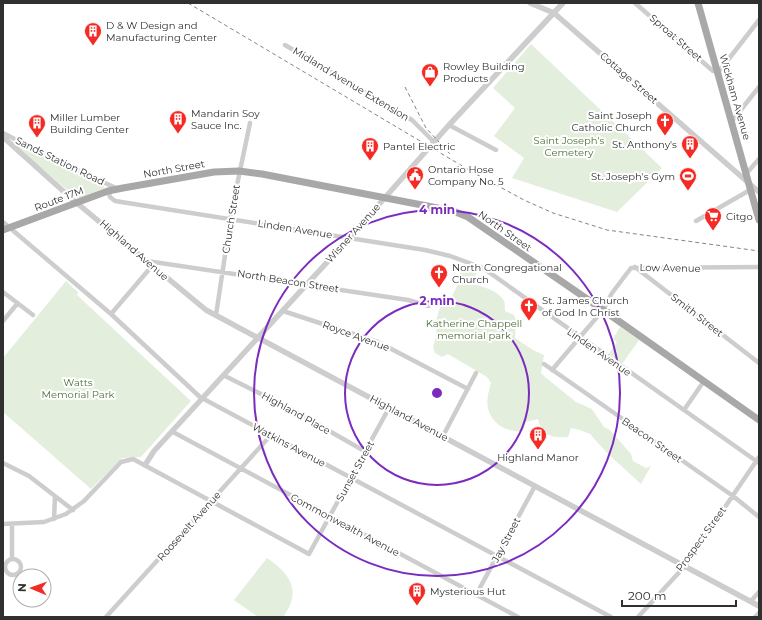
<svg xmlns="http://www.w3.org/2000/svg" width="762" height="620" font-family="Montserrat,sans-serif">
<rect width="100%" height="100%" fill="#fff"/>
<path fill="#e4eedd" d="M531 44 662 168 617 212 512 178 524 158 494 136 515 108 493 88Z
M7 139 74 172 102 184 105 188 78 199Z
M465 266C471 266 474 267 477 272L474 277 475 285C483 286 500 292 504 301 505 303 505 308 505 311L514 315 516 320 515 338 533 350 544 355 541 373 545 377 576 402 592 409 604 427 610 430 631 454 633 461 646 468 651 466 641 484 607 453 590 434 580 430 571 428 568 437C552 438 542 436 538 419L526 422 523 431C508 433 491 424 488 408 486 399 489 391 491 383L487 377 448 354 442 357 435 353 433 347C440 330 433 320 441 306L448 304 460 280 461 270Z
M66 281 78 292 77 295 191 401 141 457 122 458 91 489 3 412V358Z
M620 327 639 340 622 364 608 355 617 342 613 339Z
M267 558C291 574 302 592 283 617H258L234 600Z"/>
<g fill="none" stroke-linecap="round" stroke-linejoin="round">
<path stroke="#cdcdcd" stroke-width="4.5" d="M635 3 713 71 721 69 759 20
M285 45 412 120 434 142
M732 121 759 87
M449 125 496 150
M3 133 49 157 116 188
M746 174 759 159
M108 191 110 197 115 201 425 250 450 256 483 268 759 463
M696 221 750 190
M3 222 111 314 200 397 611 617
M147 261 408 300 429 306
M635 267 759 363
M3 292 33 315
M283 311 378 342 468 389
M111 314 152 266
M216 315 232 209 250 123
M3 321 17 304
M544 364 733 496 759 517
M552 370 603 310 612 293 631 268 759 267
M225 376 291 409 366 452
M684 410 704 381
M173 432 518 617
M443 436 476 373
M3 463 29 476 73 510
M54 519 55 497
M3 524 44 522 66 514 84 501 121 462 133 459 309 554 389 408
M12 524V559
M5 567a8 8 0 1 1 16 0a8 8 0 1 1-16 0Z
M476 595 535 486
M751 601 759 592
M106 617 271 435
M638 617 685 566 759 457
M755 617 759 613"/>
<path stroke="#cdcdcd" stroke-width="5.5" d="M530 3 554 13 759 192
M3 137 72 199 206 310 759 606
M145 465 154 451 352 235 449 125 563 3"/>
<path stroke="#a8a8a8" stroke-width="7" d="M698 3 759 220
M3 230 108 191 123 188 214 172 239 171 262 174 453 211 468 217 603 310 759 420"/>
<path stroke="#858585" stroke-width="1" stroke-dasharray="4 3" stroke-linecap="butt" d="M188 3 474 173 524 200 553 213 607 230 759 251
M405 87 426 128 451 155"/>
</g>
<g fill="none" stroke="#7b2cbf" stroke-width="2">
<circle cx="437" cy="393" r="92"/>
<circle cx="437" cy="393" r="183"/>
</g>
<defs>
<g id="building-pin" transform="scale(0.9)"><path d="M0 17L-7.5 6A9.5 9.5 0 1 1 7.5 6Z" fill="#f42b25" stroke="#fff"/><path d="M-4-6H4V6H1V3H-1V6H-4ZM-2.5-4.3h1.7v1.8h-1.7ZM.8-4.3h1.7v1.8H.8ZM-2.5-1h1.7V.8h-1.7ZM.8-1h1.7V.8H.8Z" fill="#fff"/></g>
<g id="shop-pin" transform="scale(0.9)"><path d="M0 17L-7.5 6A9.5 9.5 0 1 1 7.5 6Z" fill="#f42b25" stroke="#fff"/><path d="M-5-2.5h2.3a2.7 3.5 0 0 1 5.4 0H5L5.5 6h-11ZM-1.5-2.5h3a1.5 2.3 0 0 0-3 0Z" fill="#fff"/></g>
<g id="church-pin" transform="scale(0.9)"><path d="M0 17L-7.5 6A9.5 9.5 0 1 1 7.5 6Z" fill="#f42b25" stroke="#fff"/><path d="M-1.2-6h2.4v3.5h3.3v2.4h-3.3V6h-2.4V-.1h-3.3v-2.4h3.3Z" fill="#fff"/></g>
<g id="civic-pin" transform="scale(0.9)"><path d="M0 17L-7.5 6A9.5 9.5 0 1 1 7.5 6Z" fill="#f42b25" stroke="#fff"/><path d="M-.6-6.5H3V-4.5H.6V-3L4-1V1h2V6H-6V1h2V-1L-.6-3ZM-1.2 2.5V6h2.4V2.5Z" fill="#fff"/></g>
<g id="stadium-pin" transform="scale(0.9)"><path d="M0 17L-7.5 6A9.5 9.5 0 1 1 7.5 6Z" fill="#f42b25" stroke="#fff"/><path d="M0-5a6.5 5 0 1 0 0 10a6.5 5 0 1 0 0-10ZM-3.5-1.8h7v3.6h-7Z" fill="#fff"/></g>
<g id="supermarket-pin" transform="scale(0.9)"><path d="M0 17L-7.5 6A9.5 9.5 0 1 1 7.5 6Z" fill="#f42b25" stroke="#fff"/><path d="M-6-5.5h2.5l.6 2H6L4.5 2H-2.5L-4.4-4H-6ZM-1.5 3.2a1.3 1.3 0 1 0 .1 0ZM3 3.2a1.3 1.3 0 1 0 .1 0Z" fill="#fff"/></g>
</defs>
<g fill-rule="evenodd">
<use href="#building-pin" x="93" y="31"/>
<use href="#shop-pin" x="430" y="72"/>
<use href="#building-pin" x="178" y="119"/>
<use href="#church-pin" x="665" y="121"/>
<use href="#building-pin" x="37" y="123"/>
<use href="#building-pin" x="690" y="144"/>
<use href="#building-pin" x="370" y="146"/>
<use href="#civic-pin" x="415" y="175"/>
<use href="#stadium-pin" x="688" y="176"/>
<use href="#supermarket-pin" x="713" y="216"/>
<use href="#church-pin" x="439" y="273"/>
<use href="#church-pin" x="529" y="306"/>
<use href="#building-pin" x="538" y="435"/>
<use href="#building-pin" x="417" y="591"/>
</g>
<g text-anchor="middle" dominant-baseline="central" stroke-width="4" stroke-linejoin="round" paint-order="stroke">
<g font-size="10" fill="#303030" stroke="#fff" text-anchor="start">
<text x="106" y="25">D &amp; W Design and<tspan x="106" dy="12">Manufacturing Center</tspan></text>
<text x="443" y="66">Rowley Building<tspan x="443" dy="12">Products</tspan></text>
<text x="191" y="113">Mandarin Soy<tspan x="191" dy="12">Sauce Inc.</tspan></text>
<text x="652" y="115" text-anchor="end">Saint Joseph<tspan x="652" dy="12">Catholic Church</tspan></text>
<text x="50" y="117">Miller Lumber<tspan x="50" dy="12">Building Center</tspan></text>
<text x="677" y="144" text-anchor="end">St. Anthony's</text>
<text x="383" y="146">Pantel Electric</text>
<text x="428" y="169">Ontario Hose<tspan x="428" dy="12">Company No. 5</tspan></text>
<text x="675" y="176" text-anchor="end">St. Joseph's Gym</text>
<text x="726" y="216">Citgo</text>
<text x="452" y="267">North Congregational<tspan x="452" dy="12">Church</tspan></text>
<text x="542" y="300">St. James Church<tspan x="542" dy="12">of God In Christ</tspan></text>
<text x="538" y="457" text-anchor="middle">Highland Manor</text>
<text x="430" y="591">Mysterious Hut</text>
</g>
<g font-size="10" fill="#303030" stroke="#fff">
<text transform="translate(676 38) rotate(41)">Sproat Street</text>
<text transform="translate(629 78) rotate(41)">Cottage Street</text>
<text transform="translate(351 84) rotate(31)">Midland Avenue Extension</text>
<text transform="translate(735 97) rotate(74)">Wickham Avenue</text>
<text transform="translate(60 161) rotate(26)">Sands Station Road</text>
<text transform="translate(174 169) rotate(-10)">North Street</text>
<text transform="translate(59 199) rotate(-21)">Route 17M</text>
<text transform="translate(231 219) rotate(-81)">Church Street</text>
<text transform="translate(295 229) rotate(9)">Linden Avenue</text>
<text transform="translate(505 231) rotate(35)">North Street</text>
<text transform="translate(353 233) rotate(-48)">Wisner Avenue</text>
<text transform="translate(134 250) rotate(41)">Highland Avenue</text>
<text transform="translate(670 268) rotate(1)">Low Avenue</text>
<text transform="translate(288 281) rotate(9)">North Beacon Street</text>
<text transform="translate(697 315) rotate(38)">Smith Street</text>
<text transform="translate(356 336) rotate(20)">Royce Avenue</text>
<text transform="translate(599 352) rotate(35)">Linden Avenue</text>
<text transform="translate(296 413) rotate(29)">Highland Place</text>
<text transform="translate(409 418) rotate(28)">Highland Avenue</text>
<text transform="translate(652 440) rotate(35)">Beacon Street</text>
<text transform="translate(289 445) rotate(28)">Watkins Avenue</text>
<text transform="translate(355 471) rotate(-61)">Sunset Street</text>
<text transform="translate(345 525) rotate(28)">Commonwealth Avenue</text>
<text transform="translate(189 526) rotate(-48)">Roosevelt Avenue</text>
<text transform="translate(701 539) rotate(-54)">Prospect Street</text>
<text transform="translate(506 540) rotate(-62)">Jay Street</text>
</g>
<g font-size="10" fill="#4d7039" stroke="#fff">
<text x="569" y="140">Saint Joseph's<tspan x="569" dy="12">Cemetery</tspan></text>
<text x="474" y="323">Katherine Chappell<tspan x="474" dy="12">memorial park</tspan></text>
<text x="78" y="382">Watts<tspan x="78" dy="12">Memorial Park</tspan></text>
</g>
</g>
<circle cx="437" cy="393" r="6" fill="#7b2cbf" stroke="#fff" stroke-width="2"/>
<g font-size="12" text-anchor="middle" font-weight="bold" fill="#7b2cbf" stroke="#fff" stroke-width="4" stroke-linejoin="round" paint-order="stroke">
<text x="437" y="214">4 min</text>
<text x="437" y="305">2 min</text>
</g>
<rect width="762" height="620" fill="none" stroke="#303030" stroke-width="8"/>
<g transform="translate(32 588) rotate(272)"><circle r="19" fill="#ffffff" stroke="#acacac"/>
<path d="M0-3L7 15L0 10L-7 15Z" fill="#f42b25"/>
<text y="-6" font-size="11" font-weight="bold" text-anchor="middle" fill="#303030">N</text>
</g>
<path d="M622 600v6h114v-6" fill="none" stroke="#303030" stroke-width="2"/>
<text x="628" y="600" font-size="12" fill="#303030" stroke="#ffffff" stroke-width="3" paint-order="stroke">200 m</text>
</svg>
